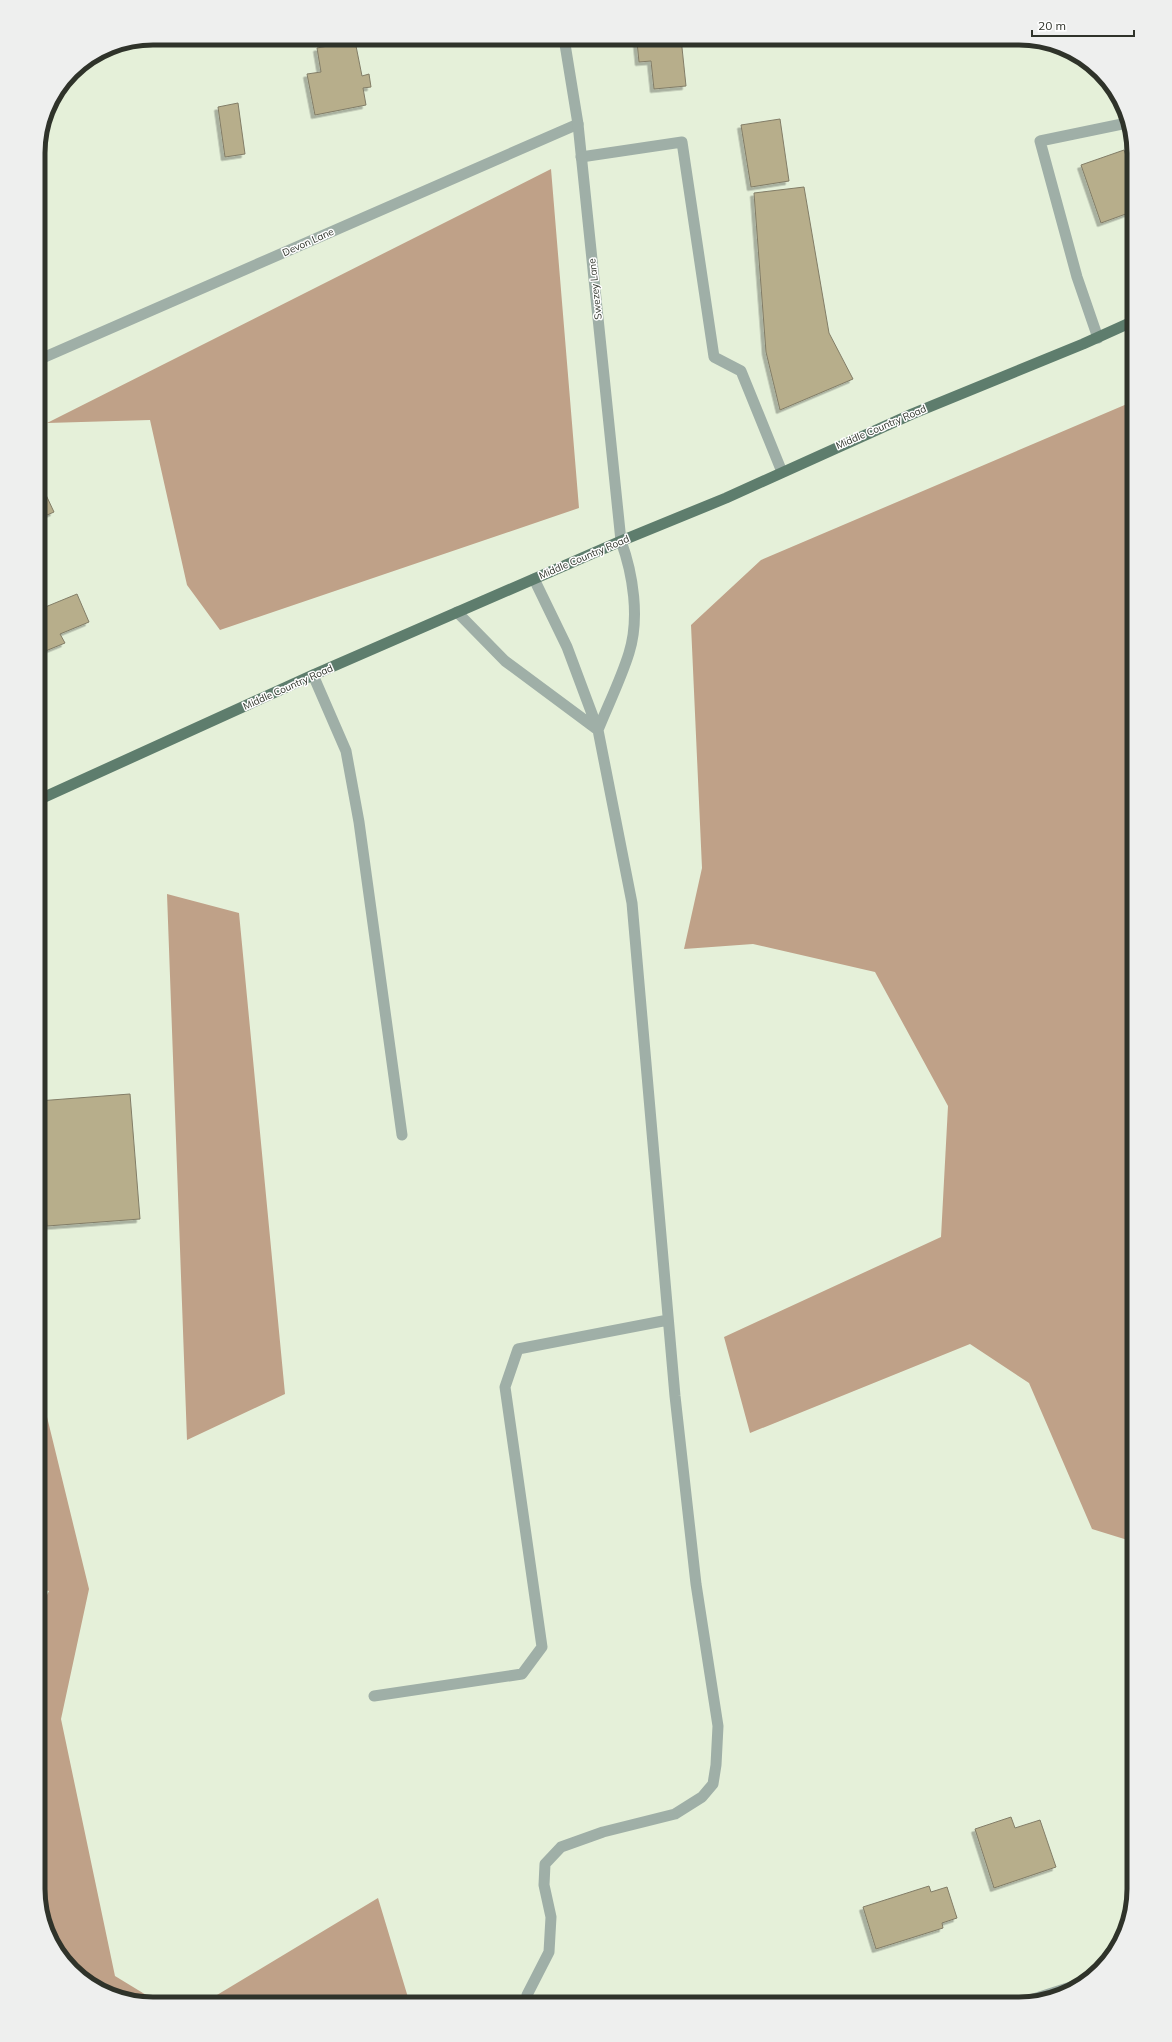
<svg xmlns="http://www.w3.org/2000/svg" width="1172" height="2042" font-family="Mulish,sans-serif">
<defs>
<filter id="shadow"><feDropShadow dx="-3.5" dy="3.5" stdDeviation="0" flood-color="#0004"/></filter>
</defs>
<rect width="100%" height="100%" fill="#e5f0d9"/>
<path fill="#bfa188" d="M551 169 579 508 220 630 187 585 150 420 47 423Z
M1134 401V1542L1092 1529 1029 1383 970 1344 750 1433 724 1337 941 1237 948 1106 875 972 753 944 684 949 702 868 691 625 761 560Z
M167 894 239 913 285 1394 187 1440Z
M38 1380 89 1589 61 1719 115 1976 161 2004H146L89 1985 50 1940 38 1889V1613L49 1591 38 1589Z
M378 1898 410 2004H202Z"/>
<path fill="#b7ae8b" stroke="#827d67" filter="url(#shadow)" d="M645 38H681L686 86 654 89 651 61 639 62 637 42H646Z
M355 41 362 76 369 74 371 87 363 88 366 105 315 115 307 74 321 72 317 48Z
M238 103 245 154 225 157 218 107Z
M780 119 789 181 751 187 741 125Z
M1124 150 1131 170 1134 169V211L1101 223 1081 165Z
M804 187 829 333 853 379 780 410 766 352 754 193Z
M38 478 54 512 38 519Z
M77 594 89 622 60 634 65 643 43 652 40 645H38V610Z
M130 1094 140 1219 47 1226 38 1101Z
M1011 1817 1015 1828 1040 1820 1056 1867 994 1888 975 1829Z
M929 1886 931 1892 947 1887 957 1918 942 1923 943 1928 876 1949 863 1907Z"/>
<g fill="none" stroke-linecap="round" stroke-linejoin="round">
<path stroke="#9fafa7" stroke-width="11" d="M581 157 682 142 714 357 741 371 782 472
M1098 338 1077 277 1040 141 1127 123
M457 612 505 661 598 730C608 705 621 679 629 653 640 618 633 574 621 541
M313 675 346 751 359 822 402 1135
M374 1696 522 1674 542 1647 505 1387 518 1349 668 1320
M527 1995 549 1952 551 1917 544 1885 545 1864 561 1847 603 1832 675 1814 702 1797 713 1784 716 1765 718 1726 696 1584 675 1396 632 903 598 730 567 647 534 579"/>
<path stroke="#9fafa7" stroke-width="11" d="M38 360 578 124
M1021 2003 1077 1985"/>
<path stroke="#9fafa7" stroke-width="11" d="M564 38 578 124 621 541"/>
<path stroke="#5e7d6d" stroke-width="11" d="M38 800 313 675 621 541 726 498 912 414 1083 344 1134 321"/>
</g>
<g text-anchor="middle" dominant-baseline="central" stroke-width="3" stroke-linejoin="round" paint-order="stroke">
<g font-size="10" fill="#2f332a" stroke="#fff">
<text transform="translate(308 242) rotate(-24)">Devon Lane</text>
<text transform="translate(595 289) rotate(-96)">Swezey Lane</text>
<text transform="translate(881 427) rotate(-23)">Middle Country Road</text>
<text transform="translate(584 557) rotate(-23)">Middle Country Road</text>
<text transform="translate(288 687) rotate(-24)">Middle Country Road</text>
</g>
</g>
<path d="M0 0H1172V2042H0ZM153 45H1019A108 108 0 0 1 1127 153V1889A108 108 0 0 1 1019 1997H153A108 108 0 0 1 45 1889V153A108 108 0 0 1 153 45Z" fill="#eeefee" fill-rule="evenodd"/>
<path fill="none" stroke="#2f332a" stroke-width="5" d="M153 45H1019A108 108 0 0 1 1127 153V1889A108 108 0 0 1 1019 1997H153A108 108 0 0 1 45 1889V153A108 108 0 0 1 153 45Z"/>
<path d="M1032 30v6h102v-6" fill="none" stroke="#2f332a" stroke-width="2"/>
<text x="1038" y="30" font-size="12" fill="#2f332a" stroke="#ffffff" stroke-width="3" paint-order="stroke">20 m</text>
</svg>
